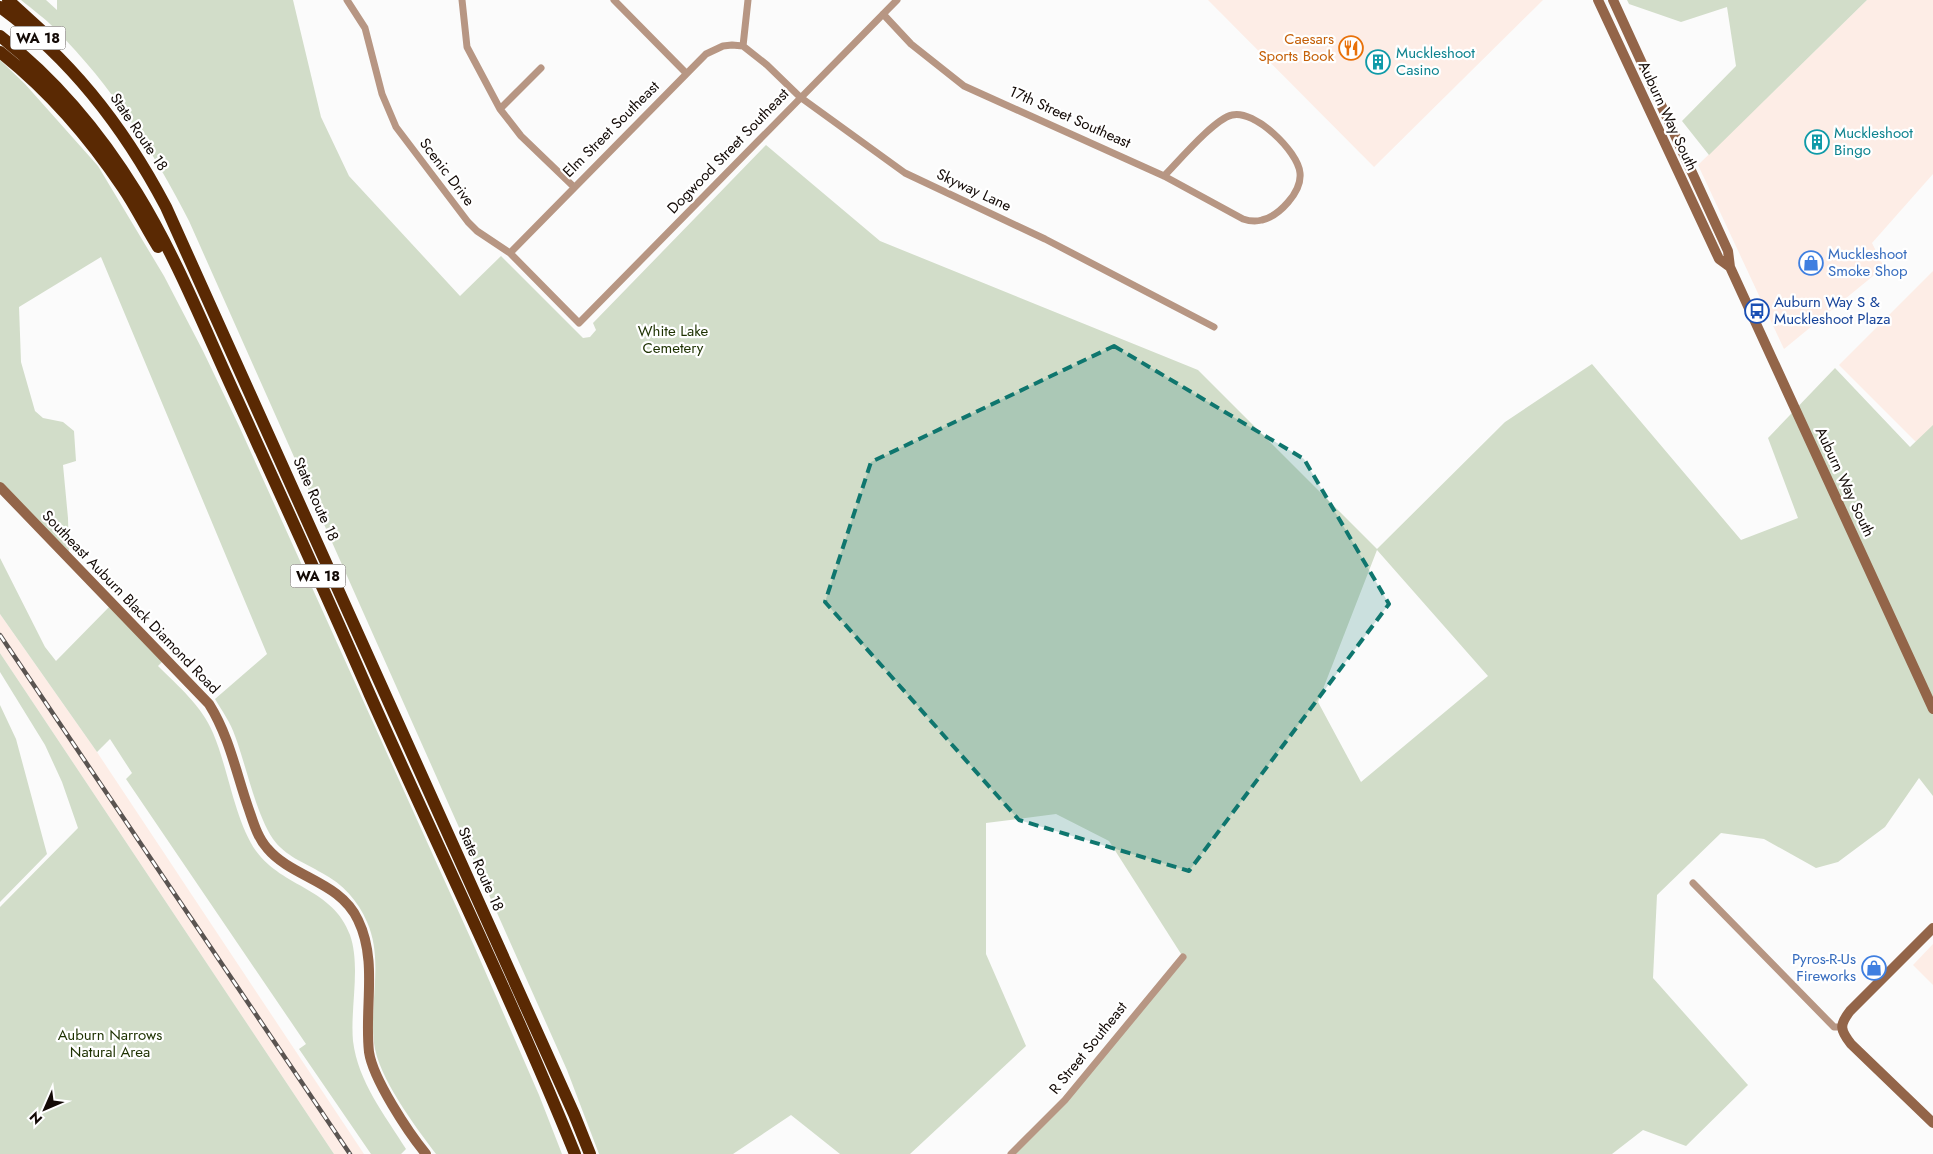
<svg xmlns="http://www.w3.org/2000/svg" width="1933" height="1154" font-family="Jost,sans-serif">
<rect width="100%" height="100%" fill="#fbfbfb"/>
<path fill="#fdede6" d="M1208 0H1543L1374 167Z
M1867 0H1933V174L1872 243 1884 267 1784 349 1698 165Z
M1933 271V426L1917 443 1839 365Z
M0 614 97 752 364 1154H334L0 653Z
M1933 944V985L1913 965Z"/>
<path fill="#d2ddc9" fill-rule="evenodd" d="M21 0H46L57 10V0H293L321 117 349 176 460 296 501 256 583 338 590 337 596 330 593 323 766 145 880 241 1198 370 1377 549 1505 422 1592 364 1741 540 1798 518 1768 438 1835 368 1910 447 1933 425V796L1919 778 1885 827 1838 862 1816 868 1764 839 1721 833 1657 895 1653 978 1748 1085 1686 1146 1643 1130 1612 1154H1011L1065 1100 1183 957 1109 841 1056 814 986 823V954L1026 1046 910 1154H840L791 1115 733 1154H599L567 1070 189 221C154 152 111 85 56 30 46 19 33 10 21 0ZM1377 550 1488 676 1361 782 1318 702Z
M1627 0H1867L1709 155 1682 121 1736 66 1727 7 1681 22 1629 4Z
M0 60 25 84 98 166 164 276 203 351 239 426 475 948 539 1095 562 1154H436C415 1126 378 1077 374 1043 369 1003 384 960 367 922 358 901 343 884 322 873 305 863 285 856 273 839 256 814 246 765 235 736 231 723 222 711 215 699L267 654 101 257 19 307 21 362 35 411 43 418 63 422 74 431 76 461 63 465 68 518 69 557 0 483Z
M0 558 45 647 56 661 113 603 166 658 158 666C178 686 202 706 213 733 228 768 235 821 256 851 283 888 333 888 350 935 361 967 350 1007 353 1041 358 1082 385 1115 406 1149L401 1154H371L299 1049 306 1044 126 779 132 773 110 739 97 752 0 614Z
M0 653 334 1154H0V907L78 828 62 782 45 745 0 672Z
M0 705 16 739 47 854 0 902Z"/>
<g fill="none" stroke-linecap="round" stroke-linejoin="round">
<path stroke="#b79683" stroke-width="7" d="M347 0 365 28 382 94 396 127 468 222 477 231 510 253 579 323 897 0
M462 0 467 47 500 109 521 136 574 187
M614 0 686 73
M883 14 911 44 964 86 1164 176 1243 219C1249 221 1255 222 1262 220 1279 216 1302 192 1300 173 1298 151 1254 109 1232 115 1214 119 1178 162 1164 176
M743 46 748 0
M500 109 541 68
M510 253 706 54 723 46 732 45 743 46 767 65 800 97 905 173 1045 239 1214 327
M1693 883 1834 1027H1842
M1011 1154 1065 1100 1183 957"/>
<path stroke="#936549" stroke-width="10" d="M1598 0 1719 259 1730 267
M1613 0 1728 251 1730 267 1933 709
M0 487 209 704C229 736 236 772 248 807 253 821 257 837 267 848 292 878 340 881 358 920 378 961 364 1008 369 1052 373 1079 408 1132 426 1154
M1933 928 1850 1011C1839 1025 1840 1030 1851 1044L1933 1123"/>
<path stroke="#5a2903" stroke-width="12" d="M8 0 43 32
M0 7C72 59 125 129 166 207L574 1114 590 1154
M0 36C55 79 101 134 137 193 177 258 205 330 237 399 282 498 327 596 370 695 438 848 512 999 575 1154
M0 52C48 90 89 137 123 188 136 207 146 228 158 247"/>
<g stroke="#5a5451" stroke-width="4.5">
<path id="rail" d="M0 635 350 1154"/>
</g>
<use href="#rail" stroke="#fff" stroke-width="2.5" stroke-dasharray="8" stroke-linecap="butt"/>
</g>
<path fill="#0f766e" fill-opacity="0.2" stroke="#0f766e" stroke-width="4" stroke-dasharray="10 6" stroke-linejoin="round" d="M1114 346 1304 459 1389 604 1189 871 1019 820 825 602 871 462Z"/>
<defs>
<g id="restaurant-ring" transform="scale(1.25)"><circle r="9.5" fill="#fff" stroke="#e8710a" stroke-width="1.5"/><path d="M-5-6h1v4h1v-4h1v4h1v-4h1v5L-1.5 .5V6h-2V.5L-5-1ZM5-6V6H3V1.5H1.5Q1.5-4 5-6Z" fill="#e8710a"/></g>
<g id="building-ring" transform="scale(1.25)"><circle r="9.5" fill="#fff" stroke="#0f9aa8" stroke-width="1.5"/><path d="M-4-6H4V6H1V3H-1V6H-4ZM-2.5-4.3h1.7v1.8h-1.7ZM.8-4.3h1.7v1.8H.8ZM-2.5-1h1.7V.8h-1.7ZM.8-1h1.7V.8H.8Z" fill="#0f9aa8"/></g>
<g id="shop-ring" transform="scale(1.25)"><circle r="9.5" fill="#fff" stroke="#3f7fe0" stroke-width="1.5"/><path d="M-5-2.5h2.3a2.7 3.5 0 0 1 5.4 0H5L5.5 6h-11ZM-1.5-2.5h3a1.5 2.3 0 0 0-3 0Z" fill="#3f7fe0"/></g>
<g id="bus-ring" transform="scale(1.25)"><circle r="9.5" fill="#fff" stroke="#1a4fb4" stroke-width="1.5"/><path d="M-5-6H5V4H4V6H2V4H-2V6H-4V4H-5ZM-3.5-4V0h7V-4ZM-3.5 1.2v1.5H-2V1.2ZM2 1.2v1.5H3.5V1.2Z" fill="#1a4fb4"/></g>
</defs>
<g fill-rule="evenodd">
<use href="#restaurant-ring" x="1351" y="48"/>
<use href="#building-ring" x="1378" y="62"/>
<use href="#building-ring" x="1817" y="142"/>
<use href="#shop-ring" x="1811" y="263"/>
<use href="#bus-ring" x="1757" y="311"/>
<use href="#shop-ring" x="1874" y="968"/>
</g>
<g text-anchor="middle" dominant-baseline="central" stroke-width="4.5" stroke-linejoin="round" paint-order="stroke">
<g fill="#fff" stroke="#5a5451" stroke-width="1">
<rect x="10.5" y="26.5" width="55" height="23" rx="4"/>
<rect x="290.5" y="564.5" width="55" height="23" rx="4"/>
</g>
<g font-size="14" font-weight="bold" fill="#130a06">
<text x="38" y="38">WA 18</text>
<text x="318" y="576">WA 18</text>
</g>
<g font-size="15" fill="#c56008" stroke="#fff" text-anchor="end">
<text x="1334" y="39">Caesars<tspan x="1334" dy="17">Sports Book</tspan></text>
</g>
<g font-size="15" fill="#0d838f" stroke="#fff" text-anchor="start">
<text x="1396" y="53">Muckleshoot<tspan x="1396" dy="17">Casino</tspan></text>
<text x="1834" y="133">Muckleshoot<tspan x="1834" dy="17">Bingo</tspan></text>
</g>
<g font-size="15" fill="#130a06" stroke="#fff">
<text transform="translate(1668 116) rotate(65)">Auburn Way South</text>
<text transform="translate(1070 117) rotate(24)">17th Street Southeast</text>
<text transform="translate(611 129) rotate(-45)">Elm Street Southeast</text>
<text transform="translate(139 132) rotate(56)">State Route 18</text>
<text transform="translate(728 151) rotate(-46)">Dogwood Street Southeast</text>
<text transform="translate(447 172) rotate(53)">Scenic Drive</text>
<text transform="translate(974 190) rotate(25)">Skyway Lane</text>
<text transform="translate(1845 482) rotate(65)">Auburn Way South</text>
<text transform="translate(316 499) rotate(66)">State Route 18</text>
<text transform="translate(131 602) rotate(46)">Southeast Auburn Black Diamond Road</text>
<text transform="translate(481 869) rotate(66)">State Route 18</text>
<text transform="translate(1088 1048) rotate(-51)">R Street Southeast</text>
</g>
<g font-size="15" fill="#366cbe" stroke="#fff" text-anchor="start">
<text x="1828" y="254">Muckleshoot<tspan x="1828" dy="17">Smoke Shop</tspan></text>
<text x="1856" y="959" text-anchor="end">Pyros-R-Us<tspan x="1856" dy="17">Fireworks</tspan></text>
</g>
<g font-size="15" fill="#164399" stroke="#fff" text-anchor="start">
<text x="1774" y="302">Auburn Way S &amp;<tspan x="1774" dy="17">Muckleshoot Plaza</tspan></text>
</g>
<g font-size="15" fill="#1d3100" stroke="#fff">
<text x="673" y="331">White Lake<tspan x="673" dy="17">Cemetery</tspan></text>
<text x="110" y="1035">Auburn Narrows<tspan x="110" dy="17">Natural Area</tspan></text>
</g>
</g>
<g transform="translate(45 1109) rotate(225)" stroke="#ffffff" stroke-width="4" paint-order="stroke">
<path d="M0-4L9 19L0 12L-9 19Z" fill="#130a06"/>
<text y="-8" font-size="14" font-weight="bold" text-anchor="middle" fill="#130a06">N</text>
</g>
</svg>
